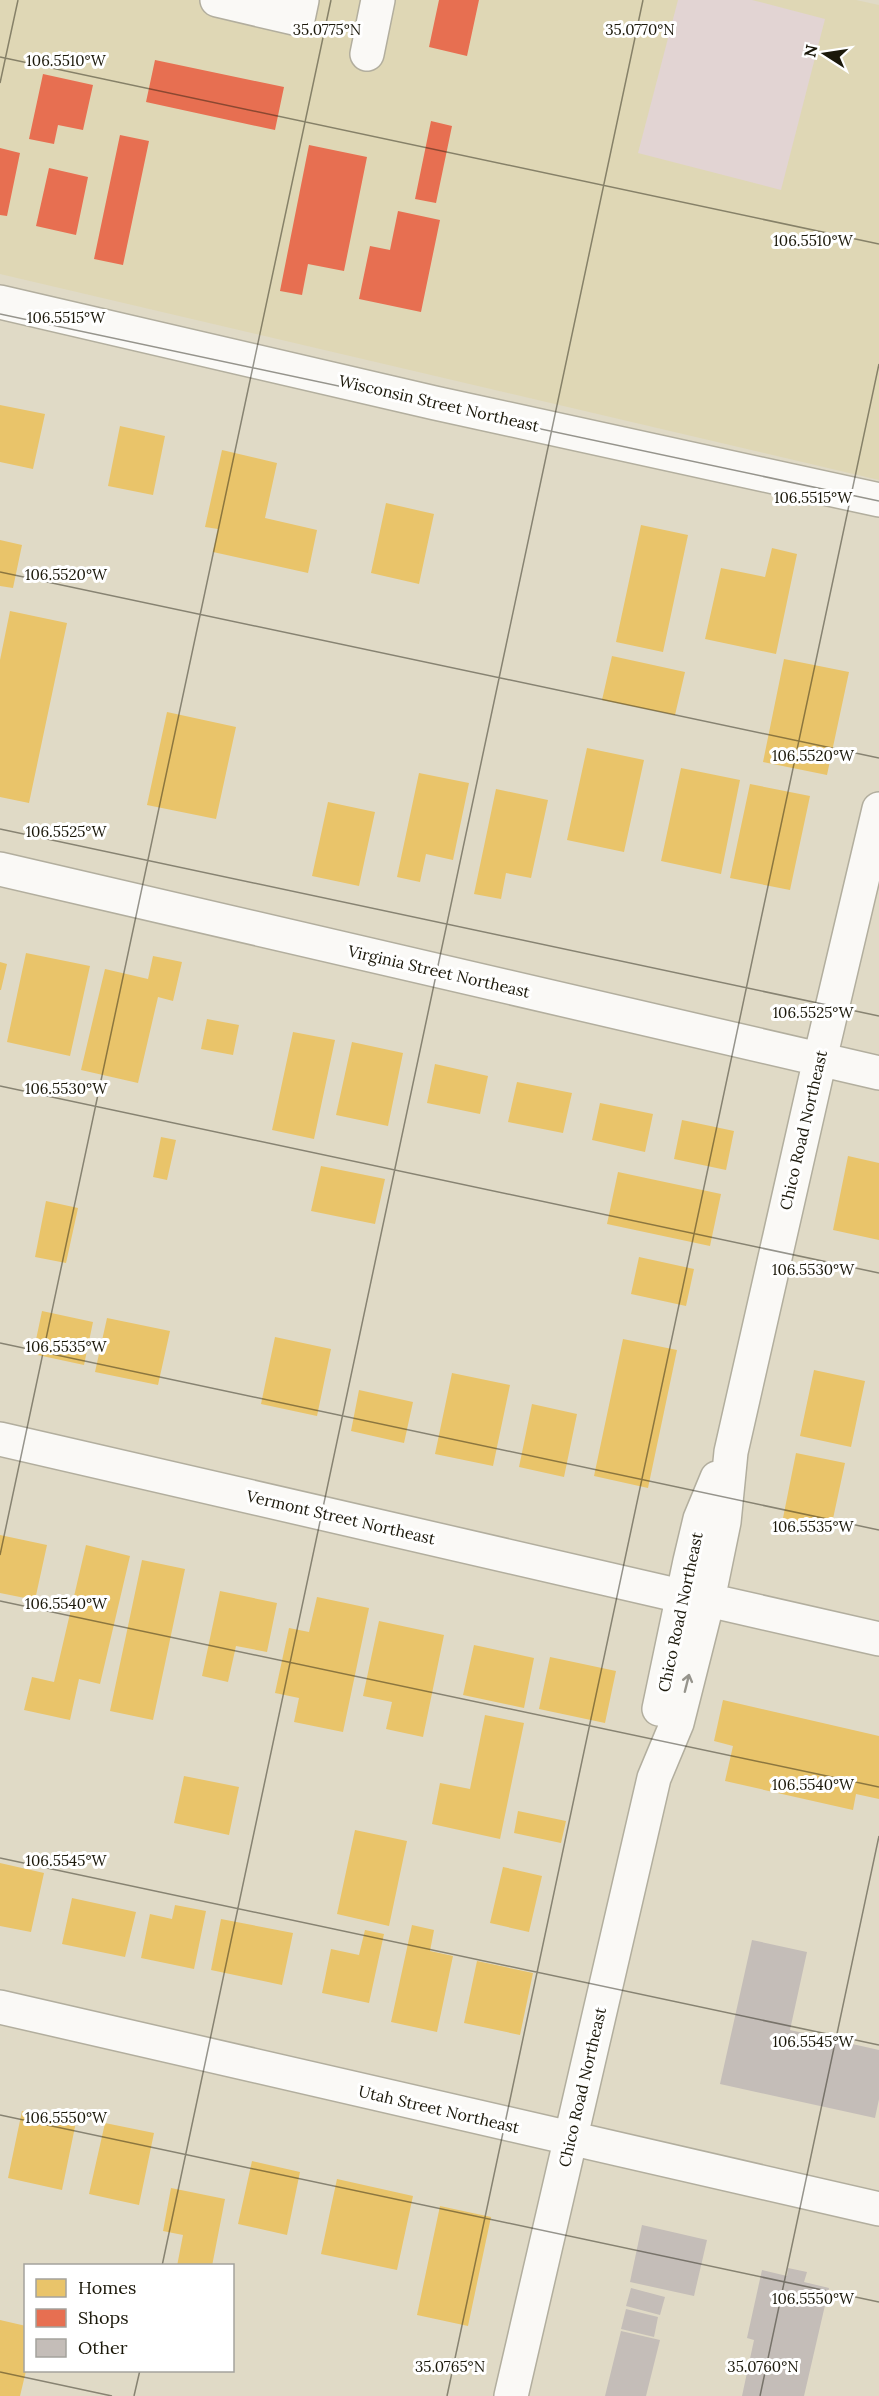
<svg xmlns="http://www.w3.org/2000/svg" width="879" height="2396" font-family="Lora,serif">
<rect width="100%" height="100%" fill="#e0dac6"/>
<path fill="#dfd7b5" d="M0 0H856L879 5V480L0 274Z"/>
<path fill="#e2d4d3" d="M678 0H752L825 19 781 190 638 153Z"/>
<path fill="#e9c46a" d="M0 405 45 414 33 469 0 462Z
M120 426 165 436 153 495 108 486Z
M222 450 277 463 265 518 317 530 308 573 213 552 218 529 205 527Z
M386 503 434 514 419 584 371 573Z
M641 525 688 535 663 652 616 642Z
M0 540 22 545 13 588 0 586Z
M772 548 797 554 776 654 705 639 721 568 765 577Z
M10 611 67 623 29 803 0 797V660Z
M612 656 685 672 675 715 602 700Z
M784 659 849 672 827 775 763 762Z
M167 712 236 727 216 819 147 805Z
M587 748 644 760 624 852 567 840Z
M681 768 740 780 721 874 661 861Z
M419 773 469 783 453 860 426 854 420 882 397 877Z
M750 784 810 796 790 890 730 878Z
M496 789 548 800 531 878 506 873 501 899 474 894Z
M328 802 375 812 359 886 312 876Z
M26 953 90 966 70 1056 7 1042Z
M153 956 182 962 173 1001 158 997 138 1083 81 1070 105 969 148 979Z
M0 962 7 964 1 990H0Z
M207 1019 239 1025 233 1055 201 1049Z
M293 1032 335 1040 314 1139 272 1130Z
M352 1042 403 1053 388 1126 336 1115Z
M435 1064 488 1076 480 1114 427 1103Z
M517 1082 572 1093 563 1133 508 1122Z
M600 1103 653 1114 645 1152 592 1140Z
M682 1120 734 1131 726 1170 674 1159Z
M161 1137 176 1140 167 1180 153 1177Z
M848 1156 879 1163V1240L833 1230Z
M321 1166 385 1179 375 1224 311 1211Z
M618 1172 721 1194 710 1246 607 1224Z
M46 1201 78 1208 66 1263 35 1257Z
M639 1257 694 1269 686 1306 631 1294Z
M42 1311 93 1322 84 1365 33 1354Z
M107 1318 170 1331 158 1385 95 1372Z
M275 1337 331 1349 317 1416 261 1404Z
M623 1339 677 1350 648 1488 594 1476Z
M814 1370 865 1381 851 1447 800 1436Z
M452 1373 510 1385 493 1466 435 1454Z
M359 1390 413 1402 404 1443 351 1431Z
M532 1404 577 1414 564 1477 519 1467Z
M796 1453 845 1463 831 1528 783 1518Z
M0 1535 47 1545 35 1600 0 1593Z
M86 1545 130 1556 100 1684 79 1679 70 1720 24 1710 32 1677 54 1682Z
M142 1560 185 1569 153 1720 110 1711Z
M220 1591 277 1603 267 1652 236 1646 228 1682 202 1676Z
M317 1597 369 1608 343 1732 294 1722 299 1698 275 1693 289 1628 309 1632Z
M379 1621 444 1635 423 1737 386 1729 392 1702 363 1696Z
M474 1645 534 1658 524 1708 463 1695Z
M550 1657 616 1671 605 1723 539 1709Z
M723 1700 879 1736V1799L856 1794 853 1810 725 1781 733 1746 714 1741Z
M485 1715 524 1723 500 1839 432 1824 440 1783 470 1789Z
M184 1776 239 1787 229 1835 174 1823Z
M518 1811 566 1821 561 1843 514 1833Z
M355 1830 407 1841 389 1926 337 1914Z
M0 1863 44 1873 31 1932 0 1926Z
M503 1867 542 1876 529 1932 490 1923Z
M72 1898 136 1912 125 1957 62 1944Z
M175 1905 206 1911 194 1969 141 1958 150 1914 172 1919Z
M221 1919 293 1933 282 1985 211 1970Z
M412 1925 434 1930 430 1951 453 1956 437 2032 391 2022Z
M365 1930 384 1934 369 2003 322 1993 331 1949 359 1955Z
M477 1961 533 1973 520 2035 464 2023Z
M22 2111 76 2122 62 2190 8 2178Z
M105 2123 154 2133 139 2205 89 2194Z
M252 2161 300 2172 287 2235 238 2224Z
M337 2179 413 2196 397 2270 321 2254Z
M171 2188 225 2199 212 2266H177L183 2235 163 2231Z
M440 2206 491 2217 468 2326 417 2315Z
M0 2320 26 2326V2371L20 2396H0Z"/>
<path fill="#e76f51" d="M439 0H479L467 56 429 47Z
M155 60 284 87 275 130 146 102Z
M43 74 93 85 83 130 58 125 54 144 29 139Z
M431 121 452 126 436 203 415 199Z
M120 135 149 141 123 265 94 259Z
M309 145 367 157 344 271 308 264 302 295 280 291Z
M0 148 20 153 7 216 0 215Z
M49 168 88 177 76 235 36 226Z
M398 211 440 220 421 312 359 299 370 246 390 250Z"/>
<path fill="#c4bdb8" d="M752 1940 807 1952 790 2030 879 2050V2099L875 2118 720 2084Z
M642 2225 707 2240 694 2296 630 2282Z
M788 2268 807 2272 804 2282 829 2288 804 2396H742L754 2340 747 2338 762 2270 787 2276Z
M631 2288 665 2297 660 2315 626 2306Z
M626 2309 658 2317 654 2337 621 2329Z
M621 2331 660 2340 646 2396H605Z"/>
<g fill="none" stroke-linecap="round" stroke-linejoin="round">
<g stroke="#b2ae9e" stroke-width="36">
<path id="minor" d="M217 0 298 19 302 0
M367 54 378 0
M0 302 435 403 879 500
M0 869 879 1073
M0 1439 681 1596
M708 1600 879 1639
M659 1709 690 1561 700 1519 717 1478
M0 2007 879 2209
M511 2396 654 1778 677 1723 708 1600 724 1522 731 1452 820 1059 879 809"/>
</g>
<use href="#minor" stroke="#faf9f6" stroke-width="33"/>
</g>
<defs><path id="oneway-shaft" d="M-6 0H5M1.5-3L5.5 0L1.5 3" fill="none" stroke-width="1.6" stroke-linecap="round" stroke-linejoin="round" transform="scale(1.5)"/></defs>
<use stroke="#96948c" href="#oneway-shaft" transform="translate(687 1683) rotate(-76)"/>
<path fill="none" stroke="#1b180a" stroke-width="1.5" stroke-opacity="0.45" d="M0 57 879 244M0 83 18 0M0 314 879 501M0 572 879 758M0 829 879 1016M0 1086 879 1273M0 1343 879 1530M0 1555 331 0M0 1601 879 1787M0 1858 879 2045M0 2115 879 2302M162 2266 643 0M0 2372 112 2396M134 2396 140 2370M447 2396 879 364M760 2396 879 1836"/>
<g text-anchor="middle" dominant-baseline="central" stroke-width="6" stroke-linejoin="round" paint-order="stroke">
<g font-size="16" fill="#1b180a" stroke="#fff">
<text transform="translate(439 403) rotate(13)">Wisconsin Street Northeast</text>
<text transform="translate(439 971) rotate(13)">Virginia Street Northeast</text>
<text transform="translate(803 1130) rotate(-77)">Chico Road Northeast</text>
<text transform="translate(341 1517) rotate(13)">Vermont Street Northeast</text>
<text transform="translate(680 1612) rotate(-78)">Chico Road Northeast</text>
<text transform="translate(582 2087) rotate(-77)">Chico Road Northeast</text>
<text transform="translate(439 2109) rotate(13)">Utah Street Northeast</text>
</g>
</g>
<g font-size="15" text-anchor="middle" fill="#1b180a" stroke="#fff" stroke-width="6" stroke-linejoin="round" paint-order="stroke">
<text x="327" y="35">35.0775°N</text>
<text x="640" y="35">35.0770°N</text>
<text x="66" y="66">106.5510°W</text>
<text x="813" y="246">106.5510°W</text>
<text x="66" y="323">106.5515°W</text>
<text x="813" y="503">106.5515°W</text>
<text x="66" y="580">106.5520°W</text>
<text x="813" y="761">106.5520°W</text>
<text x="66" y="837">106.5525°W</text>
<text x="813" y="1018">106.5525°W</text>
<text x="66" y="1094">106.5530°W</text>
<text x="813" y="1275">106.5530°W</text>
<text x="66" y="1352">106.5535°W</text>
<text x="813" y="1532">106.5535°W</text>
<text x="66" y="1609">106.5540°W</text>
<text x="813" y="1790">106.5540°W</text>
<text x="66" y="1866">106.5545°W</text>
<text x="813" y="2047">106.5545°W</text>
<text x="66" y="2123">106.5550°W</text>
<text x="813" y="2304">106.5550°W</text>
<text x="450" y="2372">35.0765°N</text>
<text x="763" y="2372">35.0760°N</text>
</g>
<rect x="24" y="2264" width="210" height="108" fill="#ffffff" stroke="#a4a39d" stroke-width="1.5"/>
<rect x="36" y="2279" width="30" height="18" fill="#e9c46a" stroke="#a4a39d" stroke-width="1.5"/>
<text x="78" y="2294" font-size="18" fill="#1b180a">Homes</text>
<rect x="36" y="2309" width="30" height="18" fill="#e76f51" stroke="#a4a39d" stroke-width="1.5"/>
<text x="78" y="2324" font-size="18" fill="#1b180a">Shops</text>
<rect x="36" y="2339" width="30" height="18" fill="#c4bdb8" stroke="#a4a39d" stroke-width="1.5"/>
<text x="78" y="2354" font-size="18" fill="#1b180a">Other</text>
<g transform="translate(825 54) rotate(282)" stroke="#ffffff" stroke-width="4.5" paint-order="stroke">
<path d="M0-4.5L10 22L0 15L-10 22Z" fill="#1b180a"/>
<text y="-9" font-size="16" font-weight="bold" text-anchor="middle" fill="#1b180a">N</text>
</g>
</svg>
